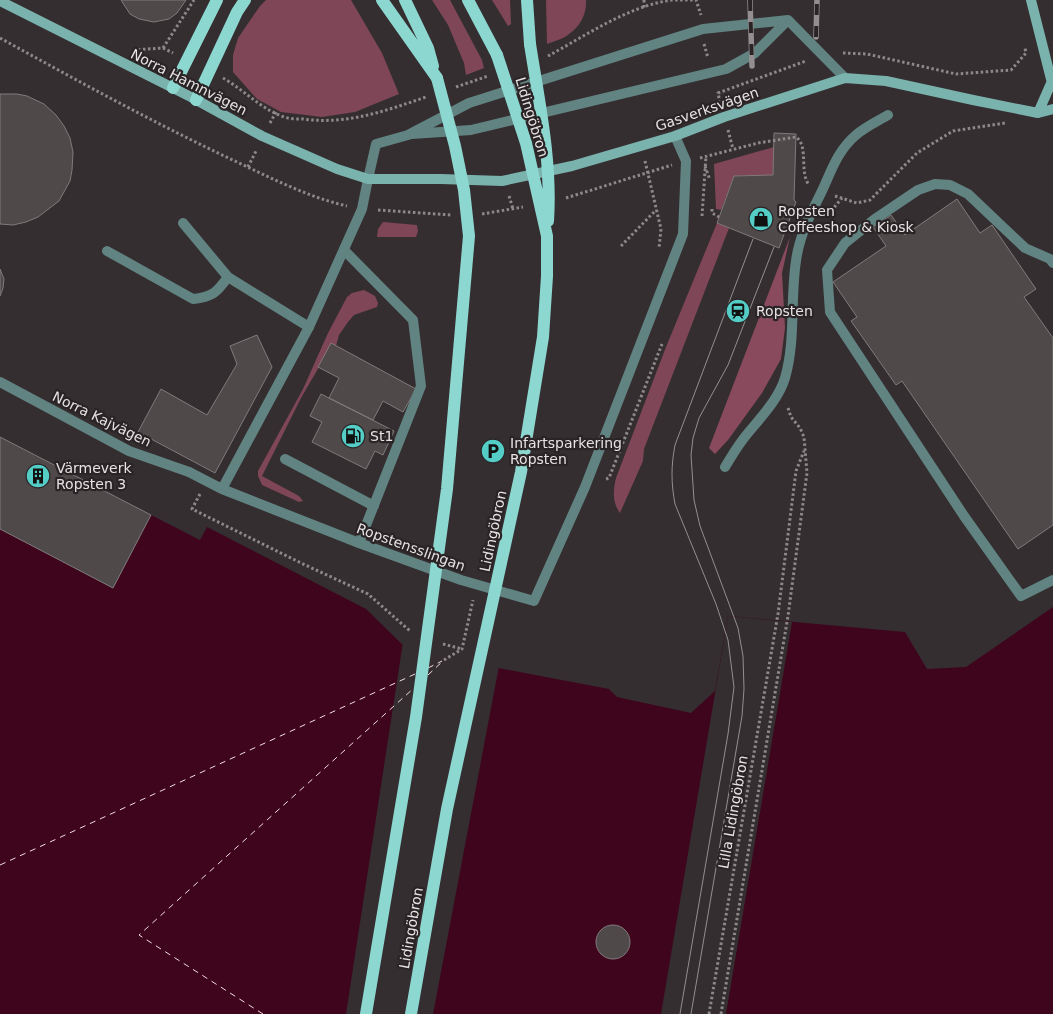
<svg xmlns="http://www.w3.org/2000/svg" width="1053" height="1014" font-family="'DejaVu Sans',sans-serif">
<rect width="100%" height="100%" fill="#342e30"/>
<path fill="#7f4657" d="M266 0H351L382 53 399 94 355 112 322 117 281 112 257 99 233 72V55L238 38 260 6Z
M432 0H450L482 60 484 68 466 75 464 63 448 25Z
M492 0H510L511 24 508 26Z
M546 0H586C587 13 580 27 569 34 564 39 554 41 547 44Z
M774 147 773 175 734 176 721 210 716 209 714 164Z
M383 222 417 225 418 231 416 237H377L378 229Z
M717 223 729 228 644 449 643 461 620 513C612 502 613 491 616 478L666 347Z
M364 290 375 296 378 303 377 307 354 315 348 322 339 335 336 346 319 367 301 398 262 476 299 496 303 501 299 502 262 485 258 476V471L303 389 328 333 347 297 352 293Z"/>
<path fill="#894a5d" d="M790 237 782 273 785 328 781 359 762 393 728 440 715 454 709 448Z"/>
<path fill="#3e051c" d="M151 515 200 540 207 527 366 609 409 651 609 689 617 697 691 713 715 691 728 616 905 632 927 669 966 667 1053 607V1014H0V529L113 588Z"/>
<path fill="#342e30" d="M728 616 792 622 726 1014H661Z
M403 642 410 649 499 666 433 1014H346Z"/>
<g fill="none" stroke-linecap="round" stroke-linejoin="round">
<path stroke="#f2dde2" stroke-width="1" stroke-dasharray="6 5" stroke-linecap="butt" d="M428 668 442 661
M428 675 444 660
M0 865 415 674
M263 1014 139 935 414 688"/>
</g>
<path fill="#4f494a" stroke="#817a7c" d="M121 0H186L177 13 169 19 154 22 139 19 130 14Z
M0 94H17L27 96 44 104 56 115 64 126 70 138 73 152 72 170 70 181 59 201 38 217 26 222 13 225 0 224Z
M774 133 796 134 794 200 796 202 779 248 717 223 734 176 773 175Z
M957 199 980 233 992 225 1036 289 1024 297 1053 338V525L1018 549 902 381 896 385 851 321 857 317 833 282 886 246 873 227 891 215 905 235Z
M0 269 4 279 3 288 0 296Z
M257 335 272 367 215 473 138 432 161 389 207 415 237 364 230 346Z
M331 343 416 389 403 412 383 401 373 420 329 398 339 378 318 367Z
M321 394 394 431 383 455 375 451 366 469 312 442 322 422 310 416Z
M0 437 151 515 113 588 0 529Z
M596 942a17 17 0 1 1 34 0a17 17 0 1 1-34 0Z"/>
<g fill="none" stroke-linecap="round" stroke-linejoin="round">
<path stroke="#8d888a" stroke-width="3" stroke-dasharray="2.5 2.5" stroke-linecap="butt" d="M644 0V8
M0 38C78 81 156 124 237 162 273 179 308 197 347 206
M704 44 708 58
M163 48 194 0
M133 50 163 48 173 53
M843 53 867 54 956 74 1011 70 1026 53 1025 48
M548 56C587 35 628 6 672 0 680 0 688 0 696 0L701 15
M223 78C244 90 261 109 284 117 290 119 297 119 303 119 347 125 385 111 426 97
M456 87 488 76
M720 103 718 93 806 61
M270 123 276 112
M728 130 733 149
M700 158 758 143 796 137C809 146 799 172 809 185
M645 161 661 229 659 248
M705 166 710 180
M248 167 256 151
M509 196 513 209
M835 196 857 203 870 200 917 153 953 131 1005 123
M566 198 672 165
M712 209V213L719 217
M378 210 451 215
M831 211 842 198
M482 214 523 207
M702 216 706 156
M621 246 656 210
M606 479 609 478 662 344
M200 494 192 509 301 563 368 594 410 631
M443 644 462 649
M444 660 462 649 473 600
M709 1014 778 614 796 471 804 451
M721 1014 788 616 807 473 804 437 800 428 791 417 788 408"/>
<path stroke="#618381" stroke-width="10" d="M412 134 471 130 726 69 755 53 788 20
M368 179 376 144 408 135 469 103 703 29 788 20 845 78
M183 223 228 277 309 327
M344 250 413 320 421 386 359 543
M107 251 193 299C213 297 217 292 228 277
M1053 263 1050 259 1025 248 968 194 950 185 935 184 918 190 875 219 845 243 827 270 830 312 964 516 1021 596 1053 580
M0 382 129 451 189 472
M285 459 374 506
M725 467C731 457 737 447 744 438 758 420 778 401 785 378 796 340 790 300 796 261 799 237 810 215 821 193 831 172 837 151 856 135 865 127 878 121 888 115"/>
<path stroke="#618381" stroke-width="10" d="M368 179 362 209 309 327 222 489 359 543 461 580 534 601 585 487 683 234 686 161 675 136
M189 472 222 489"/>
<path stroke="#7ab2ae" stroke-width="10" d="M1031 0 1053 87
M0 1 191 97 262 136 337 169 368 179H441L502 181 572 166 675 136 724 117 845 78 886 81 973 100 1038 113 1053 109
M1038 113 1052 81"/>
<path stroke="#8dd7d1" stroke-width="12" d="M382 0 437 78
M405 0 428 48 433 66
M468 0 497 55
M527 0 530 44
M173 88 217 0
M196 100 237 12 245 0"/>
<path stroke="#938f90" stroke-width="1" d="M680 1014 728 734 734 687 728 640 716 604 675 504C671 483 671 466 675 445L753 239
M691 1014 742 716 744 689 743 656 738 628 700 526 694 500 691 455 693 438 699 418 728 365 774 247"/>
<g stroke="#938f90" stroke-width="5.5">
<path id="rail" d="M750 0 752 66
M816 37 817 0"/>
</g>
<use href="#rail" stroke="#2a2426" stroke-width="4" stroke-dasharray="11" stroke-linecap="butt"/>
<path stroke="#8dd7d1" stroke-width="12" d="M530 44C539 102 552 161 548 221
M366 1014 416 717 447 489 469 236 464 190 455 146 437 78
M411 1014 447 809 521 472 543 337 547 276V236L526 143 497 55"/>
</g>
<defs>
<g id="shop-disc" transform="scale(1.25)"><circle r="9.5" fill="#54cdc7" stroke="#2a2426"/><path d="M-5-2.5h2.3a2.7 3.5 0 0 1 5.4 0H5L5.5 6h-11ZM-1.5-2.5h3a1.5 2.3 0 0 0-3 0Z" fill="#111"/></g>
<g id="station-disc" transform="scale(1.25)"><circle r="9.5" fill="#54cdc7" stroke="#2a2426"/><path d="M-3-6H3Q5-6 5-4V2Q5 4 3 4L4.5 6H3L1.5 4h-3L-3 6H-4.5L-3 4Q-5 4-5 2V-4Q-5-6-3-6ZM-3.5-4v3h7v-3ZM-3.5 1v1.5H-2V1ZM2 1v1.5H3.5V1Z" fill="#111"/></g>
<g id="fuel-disc" transform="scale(1.25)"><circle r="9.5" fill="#54cdc7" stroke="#2a2426"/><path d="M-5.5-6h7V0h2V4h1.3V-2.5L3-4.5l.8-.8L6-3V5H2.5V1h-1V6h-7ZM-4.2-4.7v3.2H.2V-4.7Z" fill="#111"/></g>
<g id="parking-disc" transform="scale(1.25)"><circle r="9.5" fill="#54cdc7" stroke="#2a2426"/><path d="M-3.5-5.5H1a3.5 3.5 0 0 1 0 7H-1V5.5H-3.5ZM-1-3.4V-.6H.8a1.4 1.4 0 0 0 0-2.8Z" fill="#111"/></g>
<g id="building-disc" transform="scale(1.25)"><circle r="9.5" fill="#54cdc7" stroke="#2a2426"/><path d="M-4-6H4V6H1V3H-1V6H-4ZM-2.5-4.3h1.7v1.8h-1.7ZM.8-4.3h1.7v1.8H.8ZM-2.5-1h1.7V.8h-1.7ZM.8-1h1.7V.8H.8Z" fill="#111"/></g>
</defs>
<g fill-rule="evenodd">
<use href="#shop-disc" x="761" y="219"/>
<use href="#station-disc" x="738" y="311"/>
<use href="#fuel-disc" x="353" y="436"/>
<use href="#parking-disc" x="493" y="451"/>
<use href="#building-disc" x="38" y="476"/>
</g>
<g text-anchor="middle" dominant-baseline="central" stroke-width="4.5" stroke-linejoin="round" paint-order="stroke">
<g font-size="14" fill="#e7e3e4" stroke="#2a2426">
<text transform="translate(189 82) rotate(27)">Norra Hamnvägen</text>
<text transform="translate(707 109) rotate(-19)">Gasverksvägen</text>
<text transform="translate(532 117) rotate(73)">Lidingöbron</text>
<text transform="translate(102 419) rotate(26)">Norra Kajvägen</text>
<text transform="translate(493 531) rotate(-78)">Lidingöbron</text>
<text transform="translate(411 547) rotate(20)">Ropstensslingan</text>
<text transform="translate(733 812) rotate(-80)">Lilla Lidingöbron</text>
<text transform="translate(411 928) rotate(-80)">Lidingöbron</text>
</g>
<g font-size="14" fill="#e7e3e4" stroke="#2a2426" text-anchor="start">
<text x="778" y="211">Ropsten<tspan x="778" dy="16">Coffeeshop &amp; Kiosk</tspan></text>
<text x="756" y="311">Ropsten</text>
<text x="370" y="436">St1</text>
<text x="510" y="443">Infartsparkering<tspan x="510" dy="16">Ropsten</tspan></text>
<text x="56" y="468">Värmeverk<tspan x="56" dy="16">Ropsten 3</tspan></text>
</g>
</g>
</svg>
